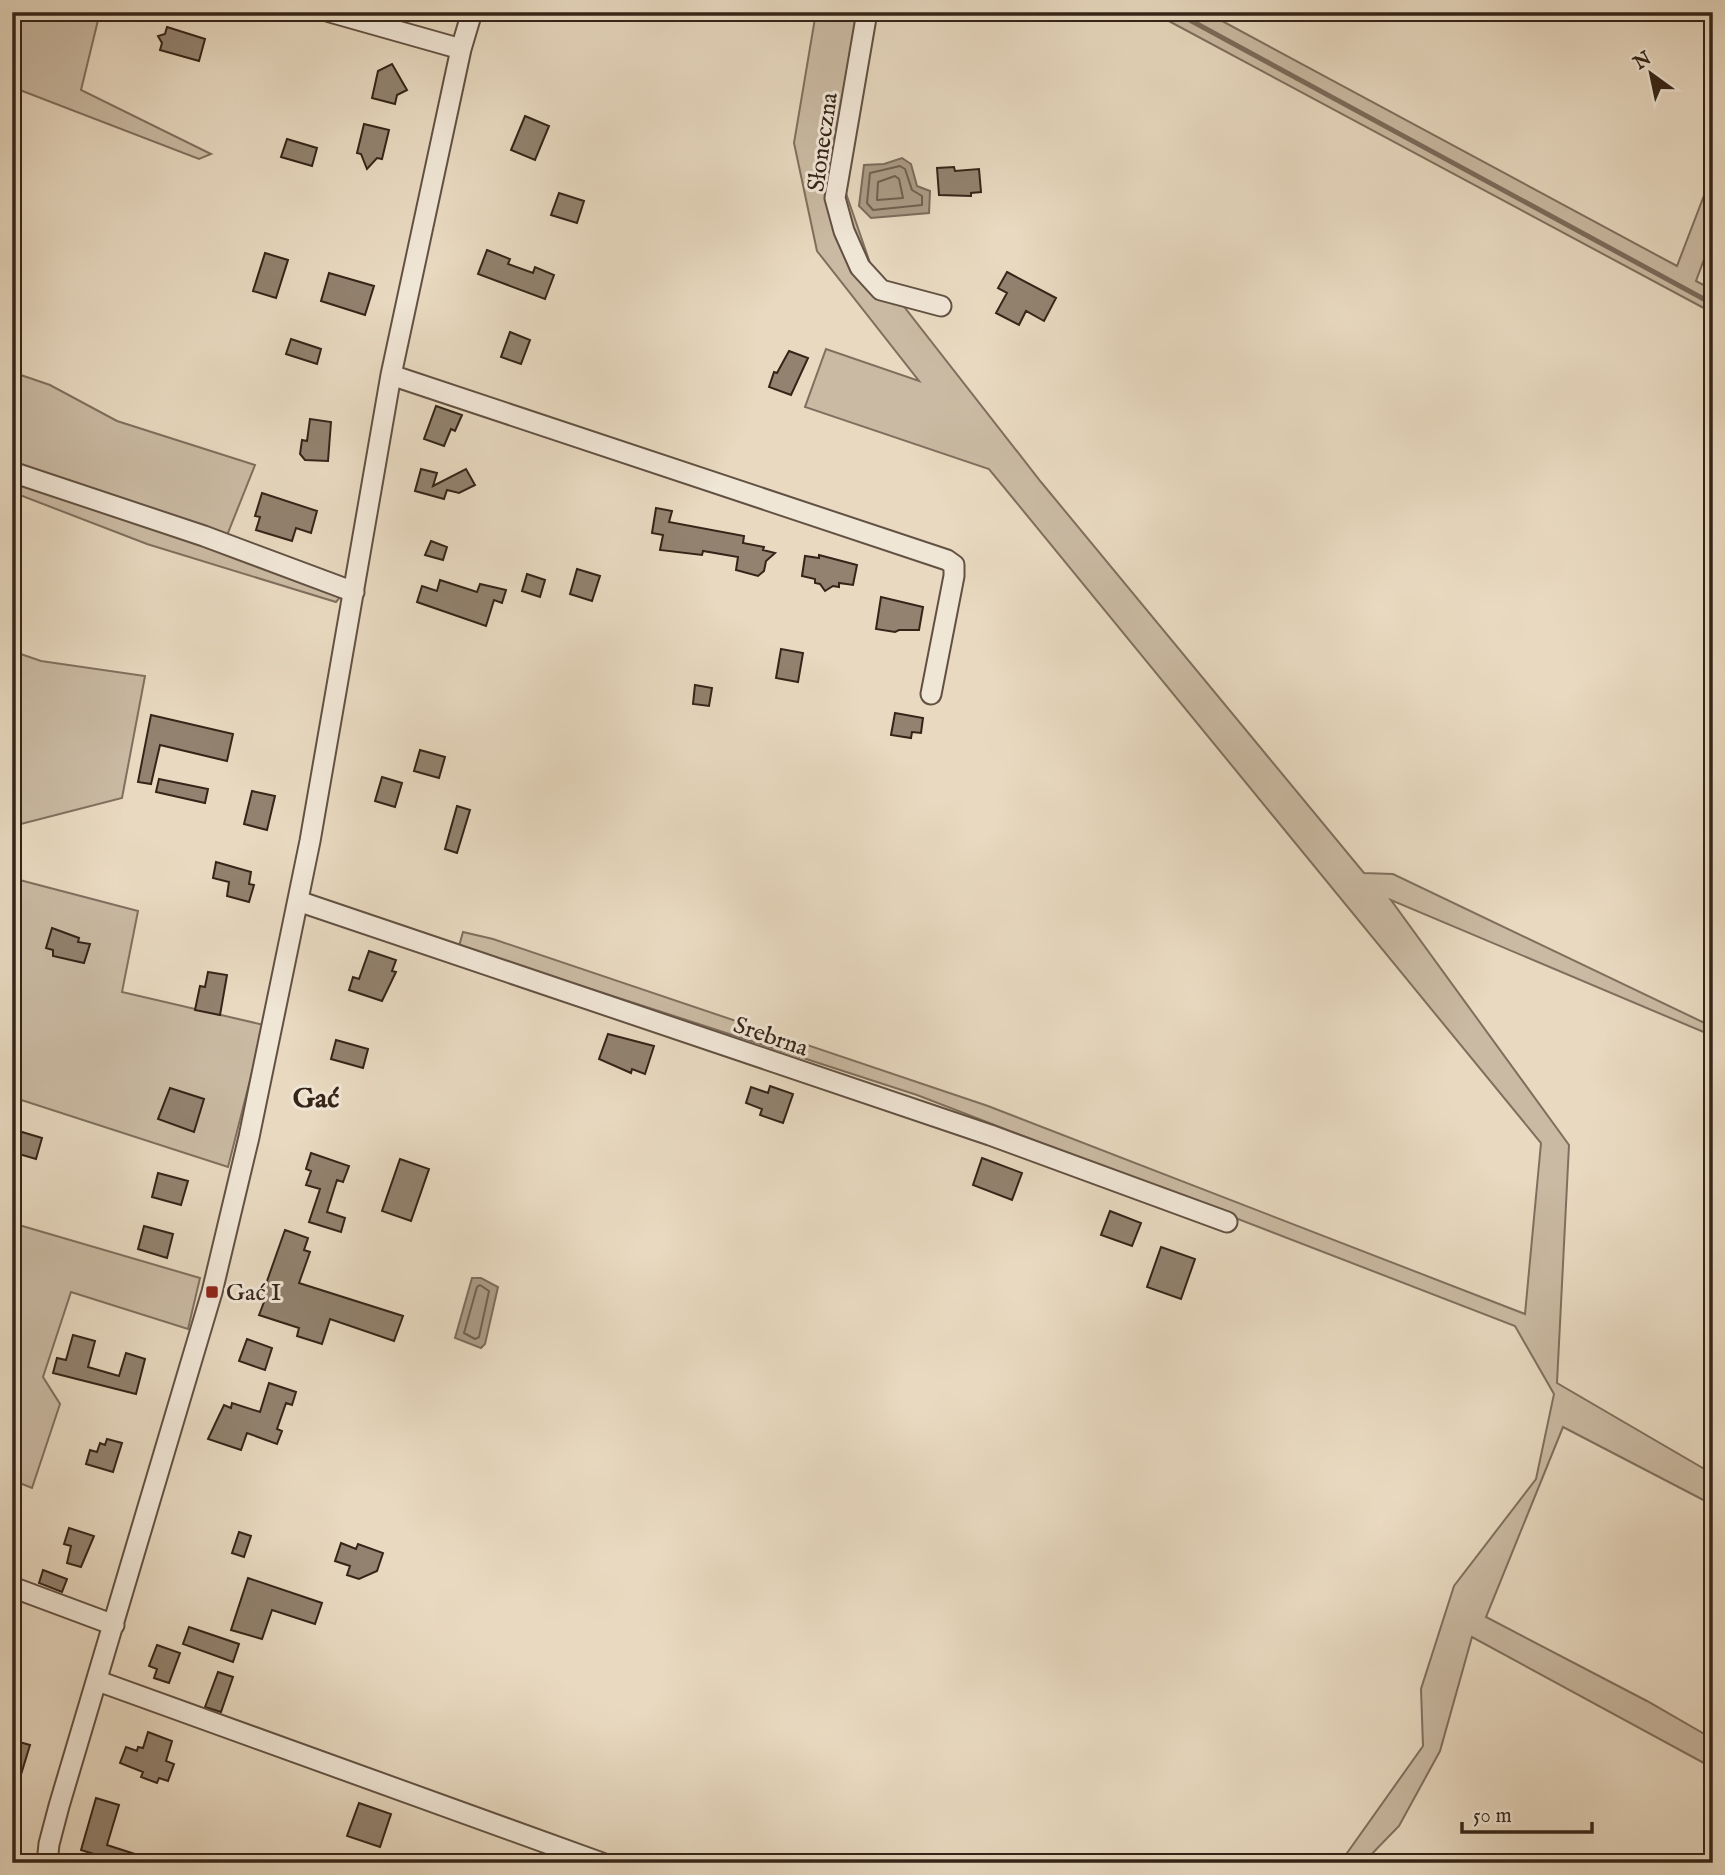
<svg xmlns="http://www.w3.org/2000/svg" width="1725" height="1875" font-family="'IM FELL English',serif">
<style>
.green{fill:#cabaa3;stroke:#806f5e;stroke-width:2}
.water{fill:#ab9b87;stroke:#7c6b5b;stroke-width:2}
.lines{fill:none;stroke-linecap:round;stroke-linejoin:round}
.shore{stroke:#706050;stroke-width:2}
.stream{stroke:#7c6b5b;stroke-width:5}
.building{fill:#92826f;stroke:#352418;stroke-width:2}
.minor-casing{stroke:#625142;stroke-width:23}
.minor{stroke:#f0e6d6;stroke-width:19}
.poi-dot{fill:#8f2418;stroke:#f0e6d6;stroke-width:2.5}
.labels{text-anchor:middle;stroke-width:6;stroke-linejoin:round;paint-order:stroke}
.street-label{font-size:24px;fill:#352418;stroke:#f0e6d6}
.poi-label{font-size:24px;fill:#352418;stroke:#f0e6d6;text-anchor:start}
.quarter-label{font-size:28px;font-weight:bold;fill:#352418;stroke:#f0e6d6}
</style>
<rect width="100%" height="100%" fill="#e8d9c0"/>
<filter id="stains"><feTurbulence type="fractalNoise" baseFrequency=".00286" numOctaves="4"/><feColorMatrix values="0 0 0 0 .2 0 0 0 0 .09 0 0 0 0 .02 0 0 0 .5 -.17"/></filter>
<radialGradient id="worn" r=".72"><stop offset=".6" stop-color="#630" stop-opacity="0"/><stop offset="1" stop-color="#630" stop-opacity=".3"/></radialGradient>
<path class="green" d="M 12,12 L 100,12 L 81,90 L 211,154 L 199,159 L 12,87 Z
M 816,12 L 858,12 L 840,176 L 870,263 L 1041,482 L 1364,873 L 1393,874 L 1713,1027 L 1713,1036 L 1391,900 L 1569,1145 L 1557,1383 L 1713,1474 L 1713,1505 L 1563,1427 L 1486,1617 L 1647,1701 L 1713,1739 L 1713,1768 L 1472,1637 L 1440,1751 L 1399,1826 L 1363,1863 L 1340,1863 L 1423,1746 L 1421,1689 L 1454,1586 L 1536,1479 L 1554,1394 L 1515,1326 L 917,1095 L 459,946 L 463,932 L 493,939 L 988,1106 L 1525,1314 L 1541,1143 L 989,469 L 805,407 L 826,349 L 919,381 L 817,251 L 794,143 Z
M 1152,12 L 1204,12 L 1211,15 L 1677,266 L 1713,172 L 1713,235 L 1696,281 L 1713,290 L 1713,313 Z
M 12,372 L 50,385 L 117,421 L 255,465 L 220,553 L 342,595 L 336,602 L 147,544 L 12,492 Z
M 12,651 L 41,661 L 145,676 L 122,798 L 21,824 L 12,821 Z
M 12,878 L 138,911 L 122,992 L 264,1025 L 228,1167 L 12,1097 Z
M 12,1223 L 200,1278 L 188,1329 L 71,1292 L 43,1377 L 60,1404 L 32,1488 L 12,1480 Z"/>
<path class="water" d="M 902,158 L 911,164 L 917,186 L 930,191 L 929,213 L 871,218 L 859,206 L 864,165 L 884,164 Z
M 472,1278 L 481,1278 L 498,1287 L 485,1344 L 481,1348 L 455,1338 Z"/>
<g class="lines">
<path class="shore" d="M 900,166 L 905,169 L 912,190 L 922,196 L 922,205 L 873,210 L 867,203 L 870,173 Z
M 895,176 L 899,179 L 903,198 L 877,200 L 878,182 Z
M 480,1285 L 489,1291 L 479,1337 L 475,1339 L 464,1333 L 477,1287 Z"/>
<path class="stream" d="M 1175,12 L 1713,304"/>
</g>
<path class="building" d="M 167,27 L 205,39 L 199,61 L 160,50 L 162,43 L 158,36 L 165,34 Z
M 392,64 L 407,90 L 397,95 L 395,104 L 372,98 L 378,71 Z
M 525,116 L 549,126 L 535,160 L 511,150 Z
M 364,124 L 389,130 L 382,159 L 377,158 L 367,169 L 361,154 L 357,153 Z
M 287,139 L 317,148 L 312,166 L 281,157 Z
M 954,167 L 955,171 L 979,169 L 981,192 L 971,193 L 971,196 L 939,195 L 937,168 Z
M 559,193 L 584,201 L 577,223 L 551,215 Z
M 487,250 L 510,259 L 508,264 L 533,273 L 535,267 L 554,275 L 545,299 L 478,274 Z
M 265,253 L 288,260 L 276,298 L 253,291 Z
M 1007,272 L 1056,298 L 1044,321 L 1026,311 L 1019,325 L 996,313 L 1007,293 L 998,288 Z
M 329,273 L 374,286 L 365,315 L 321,301 Z
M 510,332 L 530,340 L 521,364 L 501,357 Z
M 291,339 L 321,349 L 317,364 L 286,354 Z
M 789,351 L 808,358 L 791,395 L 769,387 L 774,372 L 777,373 Z
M 436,406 L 462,415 L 455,431 L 451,429 L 444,446 L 424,439 Z
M 310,419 L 331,422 L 328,461 L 305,460 L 300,454 L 302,440 L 307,441 Z
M 421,469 L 437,473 L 433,486 L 466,469 L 475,485 L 459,493 L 447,490 L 444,499 L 415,491 Z
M 262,493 L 317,511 L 311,533 L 296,528 L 292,541 L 256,530 L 260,517 L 255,516 Z
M 656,508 L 672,511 L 669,522 L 744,536 L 743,543 L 764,547 L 763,550 L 775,553 L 766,561 L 764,571 L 758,576 L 736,570 L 738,557 L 703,551 L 702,555 L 660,550 L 663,535 L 652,533 Z
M 431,541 L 447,547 L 443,560 L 425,555 Z
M 819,555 L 857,565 L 853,585 L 839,583 L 839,587 L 833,586 L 825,591 L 820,584 L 815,583 L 815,579 L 802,576 L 805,556 L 819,558 Z
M 577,569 L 600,576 L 592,601 L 570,594 Z
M 527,574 L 545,580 L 540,597 L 522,591 Z
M 440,580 L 477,592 L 480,584 L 506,590 L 502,603 L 494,600 L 486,626 L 417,602 L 422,586 L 437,591 Z
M 881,597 L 923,607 L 919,630 L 899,630 L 895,632 L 876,629 Z
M 781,649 L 803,653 L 798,682 L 776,678 Z
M 695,685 L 712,688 L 709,706 L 693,704 Z
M 895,713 L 923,718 L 921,733 L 912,732 L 911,738 L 891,735 Z
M 151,715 L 233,734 L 227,761 L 160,745 L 151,784 L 138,782 Z
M 420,750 L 445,757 L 439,778 L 414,771 Z
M 382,777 L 402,783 L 395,807 L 375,801 Z
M 159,779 L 208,789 L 205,803 L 156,792 Z
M 252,791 L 275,796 L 267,830 L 244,824 Z
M 457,806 L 470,810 L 457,853 L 445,849 Z
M 216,862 L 251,872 L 249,884 L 254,885 L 249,902 L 227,896 L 229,882 L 213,878 Z
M 52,928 L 79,938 L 78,942 L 90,944 L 84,963 L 53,956 L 53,950 L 46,948 Z
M 369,951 L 396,960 L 392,971 L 396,972 L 382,1001 L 349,990 L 353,977 L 359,979 Z
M 208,972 L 227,975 L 220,1015 L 195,1010 L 200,986 L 205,987 Z
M 608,1034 L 654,1046 L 645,1074 L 632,1069 L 631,1073 L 599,1059 Z
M 336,1040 L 368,1049 L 363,1068 L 331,1059 Z
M 770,1086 L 793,1094 L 783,1123 L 760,1115 L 762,1109 L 746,1103 L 751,1087 L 768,1093 Z
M 170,1088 L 204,1099 L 194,1132 L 158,1119 Z
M 12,1129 L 42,1138 L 36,1159 L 12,1152 Z
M 311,1153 L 349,1166 L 343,1182 L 337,1180 L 327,1212 L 345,1218 L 341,1232 L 309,1222 L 320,1189 L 306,1185 L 311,1171 L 306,1169 Z
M 982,1158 L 1022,1173 L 1012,1200 L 973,1185 Z
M 400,1159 L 429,1169 L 411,1221 L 382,1211 Z
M 158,1173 L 188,1181 L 181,1205 L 152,1197 Z
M 1110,1211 L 1141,1223 L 1132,1246 L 1101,1235 Z
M 144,1226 L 173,1234 L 167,1258 L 138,1249 Z
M 285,1230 L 308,1238 L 304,1250 L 310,1252 L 299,1283 L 403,1316 L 394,1341 L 330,1319 L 322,1344 L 297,1336 L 299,1328 L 259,1315 L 264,1302 L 260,1301 Z
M 1161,1247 L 1195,1259 L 1181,1299 L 1147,1287 Z
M 73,1335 L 95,1341 L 88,1367 L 119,1376 L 126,1353 L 145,1359 L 136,1394 L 53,1373 L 57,1358 L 66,1360 Z
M 247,1339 L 272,1348 L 265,1370 L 239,1361 Z
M 269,1383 L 296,1392 L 292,1405 L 286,1403 L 277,1429 L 282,1431 L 277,1444 L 247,1433 L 241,1450 L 208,1439 L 224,1405 L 231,1408 L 232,1403 L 260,1412 Z
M 107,1439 L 122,1443 L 113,1472 L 86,1464 L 90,1450 L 97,1452 L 100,1443 L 105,1445 Z
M 69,1528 L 94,1536 L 81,1567 L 67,1563 L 71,1546 L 64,1544 Z
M 239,1532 L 251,1536 L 244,1557 L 232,1553 Z
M 341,1543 L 356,1549 L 358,1544 L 383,1553 L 377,1571 L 359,1579 L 347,1575 L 350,1566 L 335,1561 Z
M 43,1570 L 67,1579 L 62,1592 L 39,1583 Z
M 248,1578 L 322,1603 L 315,1624 L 272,1610 L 262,1639 L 231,1630 Z
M 189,1627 L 239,1644 L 233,1662 L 183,1644 Z
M 157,1645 L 180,1653 L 169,1683 L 154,1678 L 157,1669 L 149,1666 Z
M 218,1672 L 233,1677 L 221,1712 L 205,1707 Z
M 148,1732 L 172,1741 L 166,1761 L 174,1764 L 168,1781 L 159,1778 L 157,1783 L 141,1777 L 143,1772 L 120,1763 L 126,1747 L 137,1751 L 138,1747 L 143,1748 Z
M 12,1740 L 30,1745 L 16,1791 L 12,1791 Z
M 96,1798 L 119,1805 L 107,1845 L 138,1855 L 136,1863 L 123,1863 L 81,1850 Z
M 359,1803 L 391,1814 L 380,1847 L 347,1836 Z"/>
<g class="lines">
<defs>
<path id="minor" d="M 330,12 L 461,49
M 867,12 L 835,198 L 844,231 L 860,267 L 881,290 L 941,306
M 391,375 L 947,560 L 954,565 L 954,576 L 931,694
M 12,472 L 204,536 L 354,592
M 298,901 L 990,1135 L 1227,1222
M 12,1587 L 114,1625
M 98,1681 L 602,1863
M 47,1863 L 49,1844 L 59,1806 L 212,1292 L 249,1137 L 310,841 L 391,375 L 461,49 L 472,12"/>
</defs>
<use href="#minor" class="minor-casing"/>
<use href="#minor" class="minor"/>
</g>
<rect class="poi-dot" x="205" y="1285" width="14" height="14" rx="3.5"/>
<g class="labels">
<g class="street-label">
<text transform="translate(822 142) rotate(-82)" y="8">Słoneczna</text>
<text transform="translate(771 1036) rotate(19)" y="8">Srebrna</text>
</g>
<g class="poi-label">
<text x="226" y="1300">Gać I</text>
</g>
<g class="quarter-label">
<text x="316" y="1107">Gać</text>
</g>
</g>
<rect width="1725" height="1875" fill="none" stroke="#e8d9c0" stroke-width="42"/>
<rect x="14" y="14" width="1697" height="1847" fill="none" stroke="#352418" stroke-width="3.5"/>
<rect x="21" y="21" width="1683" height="1833" fill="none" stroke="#352418" stroke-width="2"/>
<g transform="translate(1651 74) rotate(327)" stroke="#f0e6d6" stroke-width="5" paint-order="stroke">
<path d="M0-5L12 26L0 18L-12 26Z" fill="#352418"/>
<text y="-10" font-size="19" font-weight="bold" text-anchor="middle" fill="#352418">N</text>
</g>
<path d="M1462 1822v10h130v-10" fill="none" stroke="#352418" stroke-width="3.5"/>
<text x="1473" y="1822" font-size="21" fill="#352418" stroke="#f0e6d6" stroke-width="5" paint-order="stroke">50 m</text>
<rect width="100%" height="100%" filter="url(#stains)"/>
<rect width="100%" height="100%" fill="url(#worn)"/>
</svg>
